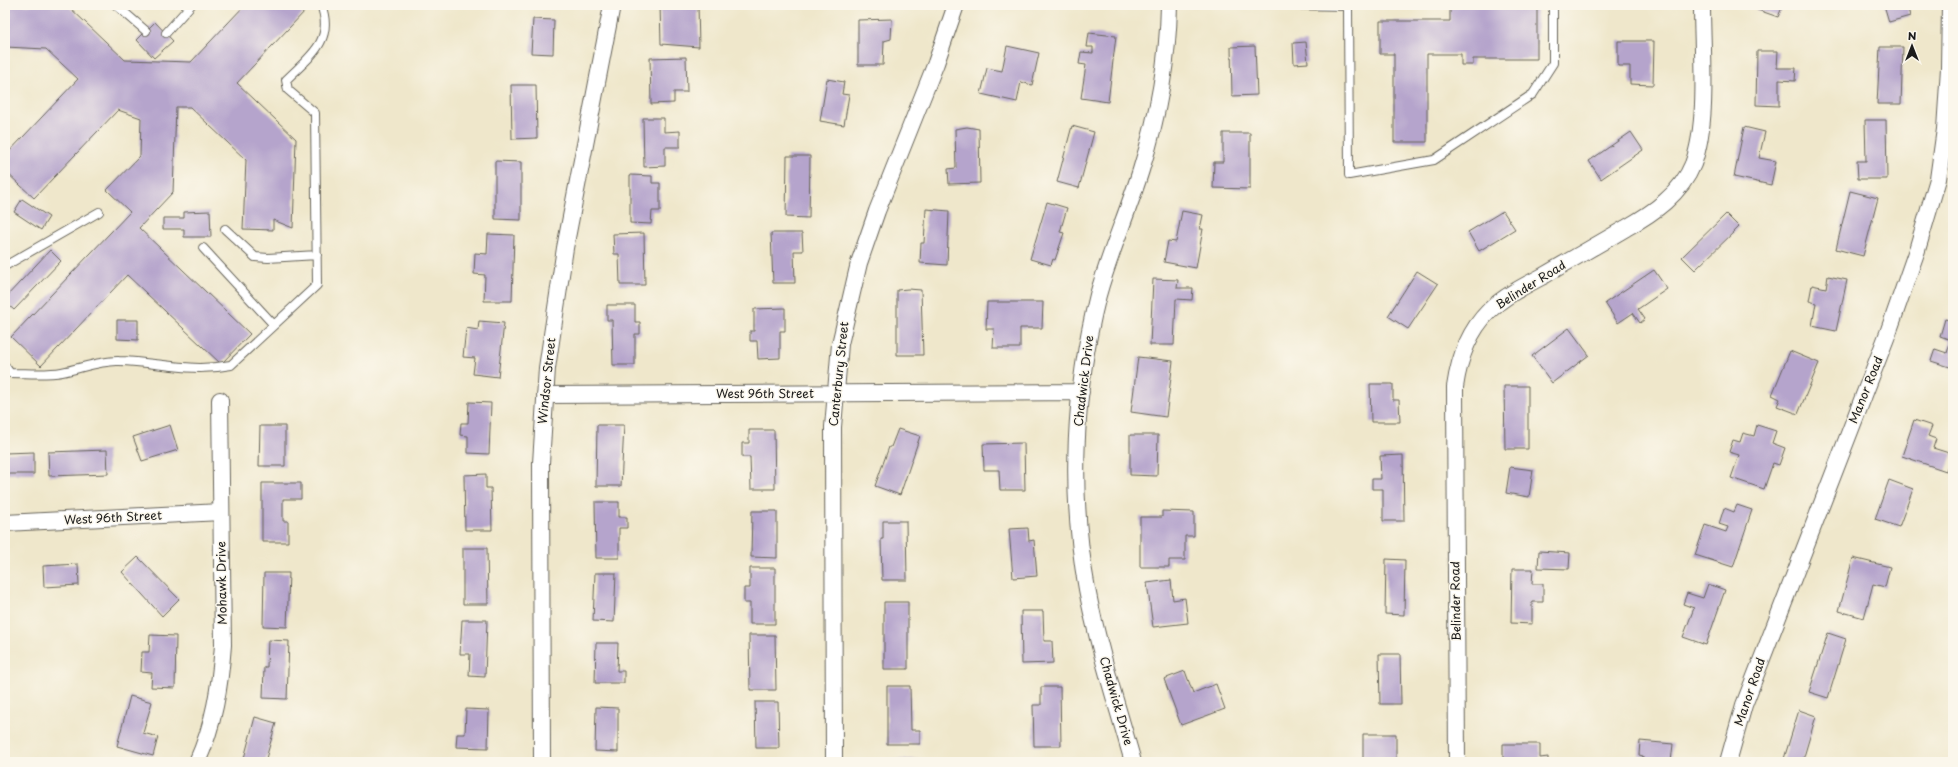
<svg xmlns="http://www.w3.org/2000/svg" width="1958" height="767" font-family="'Playpen Sans',sans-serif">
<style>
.building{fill:#b5a4cc}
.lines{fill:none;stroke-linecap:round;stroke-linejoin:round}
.lane-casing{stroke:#666359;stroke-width:10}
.street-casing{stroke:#666359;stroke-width:18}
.lane{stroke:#fff;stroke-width:8}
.street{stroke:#fff;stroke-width:16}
.labels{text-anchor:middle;stroke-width:3;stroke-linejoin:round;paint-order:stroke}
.street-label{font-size:12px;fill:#1c1c1c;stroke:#fbf7ec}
</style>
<rect width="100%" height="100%" fill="#fbf7ec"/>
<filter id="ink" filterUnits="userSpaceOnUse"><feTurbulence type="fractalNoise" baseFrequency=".025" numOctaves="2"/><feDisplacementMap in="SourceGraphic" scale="8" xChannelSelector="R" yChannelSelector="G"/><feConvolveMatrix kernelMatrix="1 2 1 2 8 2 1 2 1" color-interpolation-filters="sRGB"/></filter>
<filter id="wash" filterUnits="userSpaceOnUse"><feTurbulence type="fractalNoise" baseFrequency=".012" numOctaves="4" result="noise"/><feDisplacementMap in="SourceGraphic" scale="16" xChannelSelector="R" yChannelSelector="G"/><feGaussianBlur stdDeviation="0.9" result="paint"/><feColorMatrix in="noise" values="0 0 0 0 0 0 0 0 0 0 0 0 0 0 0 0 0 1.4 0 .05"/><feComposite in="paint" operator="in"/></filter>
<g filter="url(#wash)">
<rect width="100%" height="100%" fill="#efe7cb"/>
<g id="blocks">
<path class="building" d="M 5,5 L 67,5 L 125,60 L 191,62 L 245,5 L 300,5 L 306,10 L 237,83 L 296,139 L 293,228 L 273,220 L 273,230 L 243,229 L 246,160 L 190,107 L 176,107 L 173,192 L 139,228 L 250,334 L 221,364 L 127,275 L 41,366 L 11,337 L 130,212 L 107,190 L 140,156 L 141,118 L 118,110 L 34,198 L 5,171 L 5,156 L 78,79 L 46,49 L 5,47 Z
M 660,5 L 698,5 L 699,47 L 661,44 Z
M 1450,5 L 1537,5 L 1537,59 L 1473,59 L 1473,65 L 1461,65 L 1461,54 L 1427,54 L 1427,142 L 1394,142 L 1394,54 L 1380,54 L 1380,21 L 1450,21 Z
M 1757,5 L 1783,5 L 1778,17 L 1755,9 Z
M 1884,5 L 1907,5 L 1910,16 L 1889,22 Z
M 533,19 L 554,20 L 553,54 L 531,53 Z
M 892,19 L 891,39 L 884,41 L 883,65 L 858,65 L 858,20 Z
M 155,22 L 173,41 L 154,58 L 137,40 Z
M 1089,33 L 1116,36 L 1108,102 L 1081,98 L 1086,65 L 1079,64 L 1081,52 L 1093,53 L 1093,47 L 1087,47 Z
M 1618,41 L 1654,41 L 1653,85 L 1630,84 L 1630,66 L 1618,66 Z
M 1306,42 L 1308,63 L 1294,64 L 1293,43 Z
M 1007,46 L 1039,53 L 1032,85 L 1021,82 L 1017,102 L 981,94 L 987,68 L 1002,71 Z
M 1255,46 L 1257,95 L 1232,96 L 1231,47 Z
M 1880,47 L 1903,47 L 1901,104 L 1877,104 Z
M 1757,51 L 1778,51 L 1777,68 L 1796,68 L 1795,81 L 1779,80 L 1779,106 L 1756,105 Z
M 686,57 L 687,92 L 674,92 L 674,103 L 651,104 L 650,58 Z
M 827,79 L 844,82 L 842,94 L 849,95 L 844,125 L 820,121 Z
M 511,85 L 536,85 L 537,138 L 512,139 Z
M 643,118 L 664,118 L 664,132 L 680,131 L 680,147 L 665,147 L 665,166 L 644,167 Z
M 1865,120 L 1886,120 L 1887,179 L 1858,179 L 1857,161 L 1866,161 Z
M 1072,126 L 1094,132 L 1079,188 L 1057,182 Z
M 967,127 L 979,129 L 980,183 L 949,184 L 948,169 L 956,168 L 955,129 Z
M 1744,127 L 1765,132 L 1759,158 L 1776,161 L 1771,185 L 1734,177 Z
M 1631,132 L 1643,150 L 1601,179 L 1589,161 Z
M 1223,133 L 1250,133 L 1250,189 L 1213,188 L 1214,162 L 1223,162 Z
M 787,156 L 810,156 L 809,218 L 786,217 Z
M 495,161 L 521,162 L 521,220 L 495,219 Z
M 630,175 L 652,176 L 652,183 L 660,183 L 660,211 L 652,211 L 651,224 L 630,223 Z
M 1850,191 L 1878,198 L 1863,256 L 1836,249 Z
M 22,199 L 49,217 L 41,230 L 14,212 Z
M 1047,202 L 1067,208 L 1060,232 L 1064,233 L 1055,260 L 1053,259 L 1051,265 L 1030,259 Z
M 926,209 L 949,211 L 947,265 L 920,263 L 921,243 L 924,243 Z
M 210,211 L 211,237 L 184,237 L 184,229 L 163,229 L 163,218 L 184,218 L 184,212 Z
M 1182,211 L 1203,215 L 1200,229 L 1203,229 L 1196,268 L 1164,262 L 1168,241 L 1176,242 Z
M 1503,211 L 1515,229 L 1479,251 L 1468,232 Z
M 1726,214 L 1739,227 L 1695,270 L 1682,257 Z
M 644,233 L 645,285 L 620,285 L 619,254 L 614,254 L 613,234 Z
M 771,233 L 802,233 L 803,251 L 794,251 L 795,283 L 773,283 Z
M 488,234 L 514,235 L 512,301 L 484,301 L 485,275 L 474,274 L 475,253 L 487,254 Z
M 50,250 L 61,261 L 14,310 L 5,302 L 5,298 Z
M 1654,270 L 1667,289 L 1638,309 L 1645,319 L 1640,323 L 1633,313 L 1618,323 L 1605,303 Z
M 1417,271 L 1438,284 L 1408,329 L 1388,316 Z
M 1828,276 L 1847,280 L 1836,331 L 1812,326 L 1816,303 L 1809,301 L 1812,285 L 1826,288 Z
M 1153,279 L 1178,280 L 1177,288 L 1193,288 L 1192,300 L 1176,299 L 1174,345 L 1150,345 Z
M 908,289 L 921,290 L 923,355 L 897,355 L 897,290 Z
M 987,302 L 1043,302 L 1042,328 L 1020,328 L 1020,348 L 993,348 L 994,329 L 986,329 Z
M 607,305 L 635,305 L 635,322 L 640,322 L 640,334 L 635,334 L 635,365 L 613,365 L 612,320 L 607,320 Z
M 785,308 L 785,331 L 780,331 L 780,358 L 758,359 L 757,341 L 750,341 L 750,331 L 754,331 L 754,309 Z
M 1945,319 L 1953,321 L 1953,368 L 1931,361 L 1935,349 L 1947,353 L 1951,340 L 1940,336 Z
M 117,320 L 138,320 L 138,340 L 117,339 Z
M 479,321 L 504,323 L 498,377 L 473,374 L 475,358 L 463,357 L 466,328 L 478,330 Z
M 1569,328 L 1589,355 L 1552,383 L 1532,356 Z
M 1790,351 L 1819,363 L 1798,414 L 1777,406 L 1780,399 L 1772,395 Z
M 1138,357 L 1173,361 L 1166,417 L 1131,412 Z
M 1370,384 L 1393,384 L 1393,400 L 1399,400 L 1400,422 L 1371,422 Z
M 1504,386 L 1528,386 L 1528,449 L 1505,449 Z
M 469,402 L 491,403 L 489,454 L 468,453 L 468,436 L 460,435 L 461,423 L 468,423 Z
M 1914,420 L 1932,426 L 1928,436 L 1936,439 L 1933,448 L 1952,454 L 1946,471 L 1902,456 Z
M 170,425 L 178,450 L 142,461 L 133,437 Z
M 597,425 L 624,425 L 621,486 L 596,486 Z
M 1757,425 L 1776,431 L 1772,443 L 1785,448 L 1779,465 L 1773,463 L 1764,489 L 1731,478 L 1739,455 L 1729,452 L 1733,440 L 1740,442 L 1743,433 L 1754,436 Z
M 260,426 L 285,426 L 285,466 L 259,466 Z
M 898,429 L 920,436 L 900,495 L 875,486 L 889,447 L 891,447 Z
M 749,430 L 774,430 L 775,489 L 751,489 L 750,457 L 742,457 L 742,443 L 749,443 Z
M 1130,435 L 1158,435 L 1157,476 L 1130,475 Z
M 1024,443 L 1025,490 L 1000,490 L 999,470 L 984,470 L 983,444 Z
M 107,450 L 108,474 L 49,476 L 48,452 Z
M 34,452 L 34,474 L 5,474 L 5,453 Z
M 1403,455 L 1404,521 L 1383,521 L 1383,489 L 1372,489 L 1372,479 L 1381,479 L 1380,456 Z
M 1510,467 L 1533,470 L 1529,497 L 1506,493 Z
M 486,474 L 486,488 L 491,488 L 492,530 L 465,530 L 464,475 Z
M 1889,480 L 1913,489 L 1899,527 L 1875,519 Z
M 262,483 L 301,483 L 301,499 L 283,499 L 283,521 L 288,521 L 288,542 L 262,542 Z
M 595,502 L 619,502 L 619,517 L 627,517 L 627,528 L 619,528 L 619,558 L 596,558 Z
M 1737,505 L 1752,510 L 1733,567 L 1695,555 L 1705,525 L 1726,532 L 1728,527 L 1719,524 L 1724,508 L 1734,512 Z
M 752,511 L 777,511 L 777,558 L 751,557 Z
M 1162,511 L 1194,512 L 1194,536 L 1185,536 L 1185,560 L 1169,560 L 1169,567 L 1140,567 L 1140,517 L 1162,517 Z
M 883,521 L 906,521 L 907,580 L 882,580 L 881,539 L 883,539 Z
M 1028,528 L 1029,541 L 1034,540 L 1037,576 L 1013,578 L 1009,529 Z
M 463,548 L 487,548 L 488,604 L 463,604 Z
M 1539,551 L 1570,553 L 1569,569 L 1538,568 Z
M 138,557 L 179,599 L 162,616 L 122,572 Z
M 1853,558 L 1890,567 L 1885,587 L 1873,584 L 1864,618 L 1839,611 Z
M 1386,559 L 1405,560 L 1404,615 L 1385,614 Z
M 78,564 L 79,585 L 44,587 L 43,566 Z
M 750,568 L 775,568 L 775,624 L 750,624 L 750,603 L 744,603 L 744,588 L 750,588 Z
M 1512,569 L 1533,569 L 1532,584 L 1543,584 L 1543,602 L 1532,602 L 1532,624 L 1511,623 Z
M 264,573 L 289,573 L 287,627 L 263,626 Z
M 595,573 L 616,573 L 614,622 L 593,621 Z
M 1171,580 L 1173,600 L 1185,598 L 1188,623 L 1153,627 L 1147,583 Z
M 1708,584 L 1725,590 L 1706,645 L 1683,637 L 1694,608 L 1683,604 L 1687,593 L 1703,598 Z
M 884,602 L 908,602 L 908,669 L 884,669 Z
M 1021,611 L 1043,611 L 1044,641 L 1052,641 L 1053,663 L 1022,664 Z
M 462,620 L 487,620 L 485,677 L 469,676 L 470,654 L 460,654 Z
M 1828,633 L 1846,639 L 1828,698 L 1809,692 Z
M 150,635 L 176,636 L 175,688 L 151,687 L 152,673 L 141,672 L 142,652 L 149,652 Z
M 749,635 L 775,635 L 776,690 L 750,690 Z
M 268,640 L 289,641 L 287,699 L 263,698 L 264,667 L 267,667 Z
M 596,643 L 618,643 L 617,671 L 624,671 L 624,683 L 595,683 Z
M 1379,654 L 1400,654 L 1401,704 L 1380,704 Z
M 1185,671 L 1193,693 L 1216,684 L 1225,709 L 1181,725 L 1164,679 Z
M 887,686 L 910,686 L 911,730 L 920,730 L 920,744 L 887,744 Z
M 1041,687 L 1060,687 L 1061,746 L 1034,746 L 1033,705 L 1041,705 Z
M 130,696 L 152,702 L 143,733 L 158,737 L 153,756 L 117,746 Z
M 755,702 L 778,702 L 779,748 L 756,748 Z
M 596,707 L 618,708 L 618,752 L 595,751 Z
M 466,709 L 489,710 L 488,748 L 456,747 L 457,734 L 465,734 Z
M 1799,710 L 1816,716 L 1803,760 L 1808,762 L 1783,762 Z
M 255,717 L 276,723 L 265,762 L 243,762 Z
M 1363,734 L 1396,734 L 1396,762 L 1363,762 Z
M 1640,741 L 1673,744 L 1671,762 L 1642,762 L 1643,756 L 1639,755 Z
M 1503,744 L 1540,744 L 1540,758 L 1548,757 L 1548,762 L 1503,762 Z
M 1057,758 L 1083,759 L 1083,762 L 1057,762 Z
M 919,759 L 919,762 L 886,762 L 886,760 Z"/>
</g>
</g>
<g filter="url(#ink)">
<use href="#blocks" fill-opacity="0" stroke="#666359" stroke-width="1"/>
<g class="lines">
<defs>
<path id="lane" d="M 116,5 L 146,31
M 1292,5 L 1348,6
M 1348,5 L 1349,175 L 1434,160 L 1533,94 L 1553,63 L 1553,5
M 166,33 L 191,5
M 225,229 L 255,257 L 268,258 L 317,255
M 203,248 L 274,325
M 5,266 L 99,212
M 5,366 L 10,373 C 27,373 46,375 62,372 C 79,369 102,360 119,361 C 159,362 190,373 231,365 L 317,285 L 315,113 L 288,90 L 286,80 C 309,57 335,41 321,5"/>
<path id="street" d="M 545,395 L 1081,392
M 5,523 L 221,512
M 197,762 C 214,725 220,686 223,645 L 220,400
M 542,762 L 541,463 L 547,368 L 565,248 L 612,5
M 834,762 L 833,427 L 840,344 L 859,263 L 877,211 L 936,63 L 956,5
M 1133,762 C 1117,705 1098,647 1087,589 C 1069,493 1074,390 1098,295 C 1110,252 1128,212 1141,170 C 1158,116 1168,61 1169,5
M 1457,762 L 1455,387 C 1459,359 1468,332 1489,311 C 1504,296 1526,285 1545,275 C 1572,259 1599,244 1626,228 C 1653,213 1681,194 1693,164 C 1709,121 1702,52 1702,5
M 1728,762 L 1744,705 L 1888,333 L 1917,250 L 1938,179 L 1945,129 L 1949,68 L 1950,5"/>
</defs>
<use href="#lane" class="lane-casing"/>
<use href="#street" class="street-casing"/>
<use href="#lane" class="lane"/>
<use href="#street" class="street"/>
</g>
</g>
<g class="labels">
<g class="street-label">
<text transform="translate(1531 285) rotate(-32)" y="4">Belinder Road</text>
<text transform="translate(839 374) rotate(-84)" y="4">Canterbury Street</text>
<text transform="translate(547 381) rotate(-84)" y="4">Windsor Street</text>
<text transform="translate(1084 381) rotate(-83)" y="4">Chadwick Drive</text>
<text transform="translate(1866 390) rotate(-68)" y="4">Manor Road</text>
<text x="765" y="398">West 96th Street</text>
<text transform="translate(113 518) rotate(-3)" y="4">West 96th Street</text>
<text transform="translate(222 583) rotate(-91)" y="4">Mohawk Drive</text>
<text transform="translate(1456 601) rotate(-91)" y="4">Belinder Road</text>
<text transform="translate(1750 692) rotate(-71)" y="4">Manor Road</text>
<text transform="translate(1116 701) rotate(74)" y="4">Chadwick Drive</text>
</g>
</g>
<rect width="1958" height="767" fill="none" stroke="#fbf7ec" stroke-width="20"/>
<g transform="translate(1912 46)" stroke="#fbf7ec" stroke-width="3" paint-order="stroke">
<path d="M0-3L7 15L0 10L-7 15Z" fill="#1c1c1c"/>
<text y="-6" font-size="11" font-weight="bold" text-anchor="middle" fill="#1c1c1c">N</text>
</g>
</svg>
